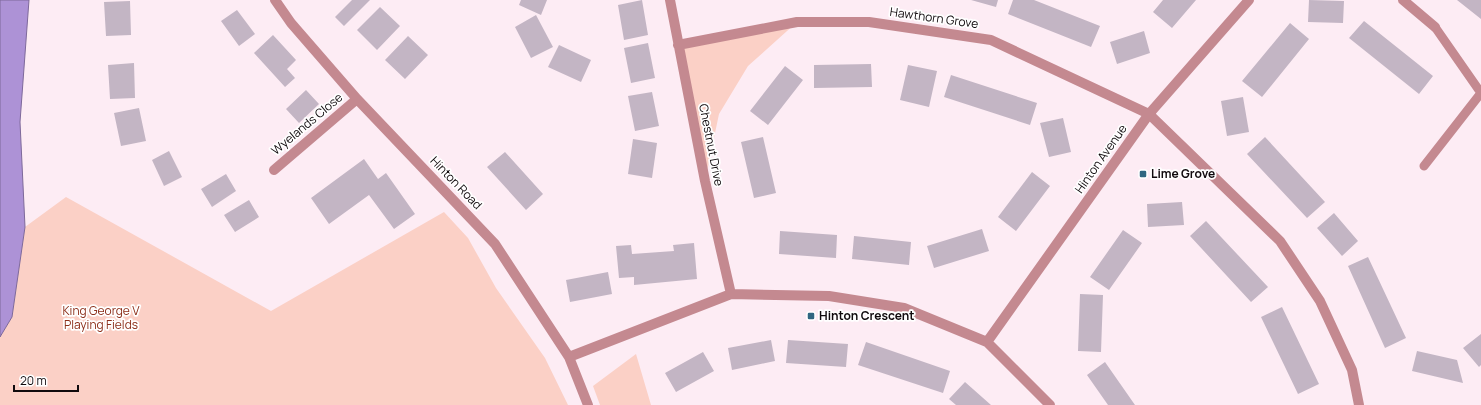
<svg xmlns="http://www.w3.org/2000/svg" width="1481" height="405" font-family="Manrope,sans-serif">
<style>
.green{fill:#fbd0c6}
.water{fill:#ad92d6;stroke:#7e699a}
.building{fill:#c3b5c4}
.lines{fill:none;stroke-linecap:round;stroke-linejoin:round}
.lane{stroke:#c48990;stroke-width:9}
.street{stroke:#c48990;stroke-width:10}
.poi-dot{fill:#306681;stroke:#fff;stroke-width:1.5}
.labels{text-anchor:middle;stroke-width:3.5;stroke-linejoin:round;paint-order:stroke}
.street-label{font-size:12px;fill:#100a0d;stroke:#fff}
.poi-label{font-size:12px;font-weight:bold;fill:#100a0d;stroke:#fff;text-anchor:start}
.park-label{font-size:12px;fill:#8c2e19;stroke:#fff}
</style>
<rect width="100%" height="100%" fill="#fdecf4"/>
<path class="green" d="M 797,22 L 748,66 L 719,114 L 705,181 L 678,45 Z
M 66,197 L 271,311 L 444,212 L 468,238 L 496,288 L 545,358 L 568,405 L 0,405 L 0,337 L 12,317 L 25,227 Z
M 636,354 L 651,405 L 600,405 L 593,386 Z"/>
<path class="water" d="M 0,0 L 29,0 L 20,122 L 25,227 L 12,317 L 0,337 Z"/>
<path class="building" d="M 352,0 L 370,0 L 344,26 L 335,17 Z
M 521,0 L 547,0 L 541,15 L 519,5 Z
M 642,0 L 648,35 L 624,40 L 618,5 Z
M 971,0 L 998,0 L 996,7 Z
M 1013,0 L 1034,0 L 1100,26 L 1091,47 L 1008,14 Z
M 1163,0 L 1196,0 L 1172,28 L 1153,12 Z
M 1309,0 L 1344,1 L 1343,23 L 1308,22 Z
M 1457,0 L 1481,0 L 1481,19 Z
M 130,1 L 131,35 L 106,36 L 104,2 Z
M 380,7 L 400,26 L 377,50 L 357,30 Z
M 237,10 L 255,34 L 239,46 L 221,21 Z
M 536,15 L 553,47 L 531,58 L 515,27 Z
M 1364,21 L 1433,76 L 1419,94 L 1349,38 Z
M 1290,23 L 1309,39 L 1262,97 L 1242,81 Z
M 1144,31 L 1150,53 L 1117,64 L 1110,42 Z
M 273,35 L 296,60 L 287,69 L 295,78 L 285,87 L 254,53 Z
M 408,36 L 428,55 L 405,79 L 385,60 Z
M 648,43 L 655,78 L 631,83 L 624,48 Z
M 559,45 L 591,60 L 581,82 L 548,67 Z
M 134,63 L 135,98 L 110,99 L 108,65 Z
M 871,64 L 872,87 L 814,88 L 814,65 Z
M 908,65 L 937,71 L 929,107 L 900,100 Z
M 785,66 L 803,80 L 768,125 L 750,111 Z
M 951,75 L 1037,103 L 1030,125 L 944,97 Z
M 306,90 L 319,104 L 299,123 L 286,109 Z
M 652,92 L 659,126 L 635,131 L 628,96 Z
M 1243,97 L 1249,132 L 1227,136 L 1221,101 Z
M 139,108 L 146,141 L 121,146 L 114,113 Z
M 1063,118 L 1071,152 L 1049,157 L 1040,123 Z
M 763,137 L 776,193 L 754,198 L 741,142 Z
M 1265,137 L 1325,202 L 1307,218 L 1247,154 Z
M 633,139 L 657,143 L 652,178 L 628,174 Z
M 169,151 L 182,177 L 164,186 L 152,160 Z
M 505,152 L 543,194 L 526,210 L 487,167 Z
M 364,159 L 378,179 L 386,173 L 415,214 L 394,229 L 369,195 L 329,224 L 311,198 Z
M 1032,172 L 1050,186 L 1016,231 L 998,217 Z
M 226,174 L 236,191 L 212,207 L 201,189 Z
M 249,200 L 259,217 L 235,232 L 224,215 Z
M 1182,202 L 1184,225 L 1148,227 L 1147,204 Z
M 1334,213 L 1358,241 L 1342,256 L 1317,228 Z
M 1206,221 L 1268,287 L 1251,302 L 1190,236 Z
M 982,229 L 989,251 L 934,268 L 927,246 Z
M 1123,230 L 1142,243 L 1109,290 L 1090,277 Z
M 780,231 L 837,235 L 836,258 L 779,254 Z
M 854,236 L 911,242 L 909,265 L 852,259 Z
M 694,243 L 697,279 L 634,285 L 634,277 L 619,278 L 616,246 L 631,245 L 632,254 L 674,251 L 673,245 Z
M 1368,257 L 1406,338 L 1385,348 L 1348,266 Z
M 608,272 L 612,294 L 570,302 L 566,280 Z
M 1080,294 L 1103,295 L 1101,352 L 1078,351 Z
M 1282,307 L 1319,384 L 1298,394 L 1261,317 Z
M 1481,334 L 1481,365 L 1479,367 L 1463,348 Z
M 771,340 L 775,361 L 732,370 L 728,348 Z
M 788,340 L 848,344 L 846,367 L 786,363 Z
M 866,342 L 950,371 L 943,393 L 858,365 Z
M 1417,351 L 1457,360 L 1463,383 L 1412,371 Z
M 703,352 L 714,371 L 676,392 L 665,373 Z
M 1105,362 L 1135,405 L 1108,405 L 1087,375 Z
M 965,382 L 991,405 L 956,405 L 949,399 Z"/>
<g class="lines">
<path class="lane" d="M 1424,166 L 1481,93 L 1435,27"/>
<path class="street" d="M 275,0 L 291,23 L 357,99 L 495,244 L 569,357 L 588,405
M 670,0 L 705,181 L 731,294
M 1403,0 L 1435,27
M 678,45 L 797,22 L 869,22 L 991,40 L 1149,114 L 1280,241 L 1320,301 L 1352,370 L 1359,405
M 274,170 L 357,99
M 987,342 L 1149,114 L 1249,0
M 569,357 L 731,294 L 829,296 L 904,308 L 987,342 L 1050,405"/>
</g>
<g class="poi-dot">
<rect x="1139" y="170" width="8" height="8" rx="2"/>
<rect x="807" y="312" width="8" height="8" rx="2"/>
</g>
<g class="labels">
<g class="street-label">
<text transform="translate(934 18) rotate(8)" y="4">Hawthorn Grove</text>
<text transform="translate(307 124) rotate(-40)" y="4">Wyelands Close</text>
<text transform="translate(711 145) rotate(79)" y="4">Chestnut Drive</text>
<text transform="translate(1101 159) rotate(-55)" y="4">Hinton Avenue</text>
<text transform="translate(456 183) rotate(46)" y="4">Hinton Road</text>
</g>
<g class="poi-label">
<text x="1151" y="178">Lime Grove</text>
<text x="819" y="320">Hinton Crescent</text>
</g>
<g class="park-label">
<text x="101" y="315">King George V<tspan x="101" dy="14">Playing Fields</tspan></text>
</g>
</g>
<path d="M14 385v6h64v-6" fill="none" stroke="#100a0d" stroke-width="2"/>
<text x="20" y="385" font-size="12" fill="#100a0d" stroke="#ffffff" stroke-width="3" paint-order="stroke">20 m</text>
</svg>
